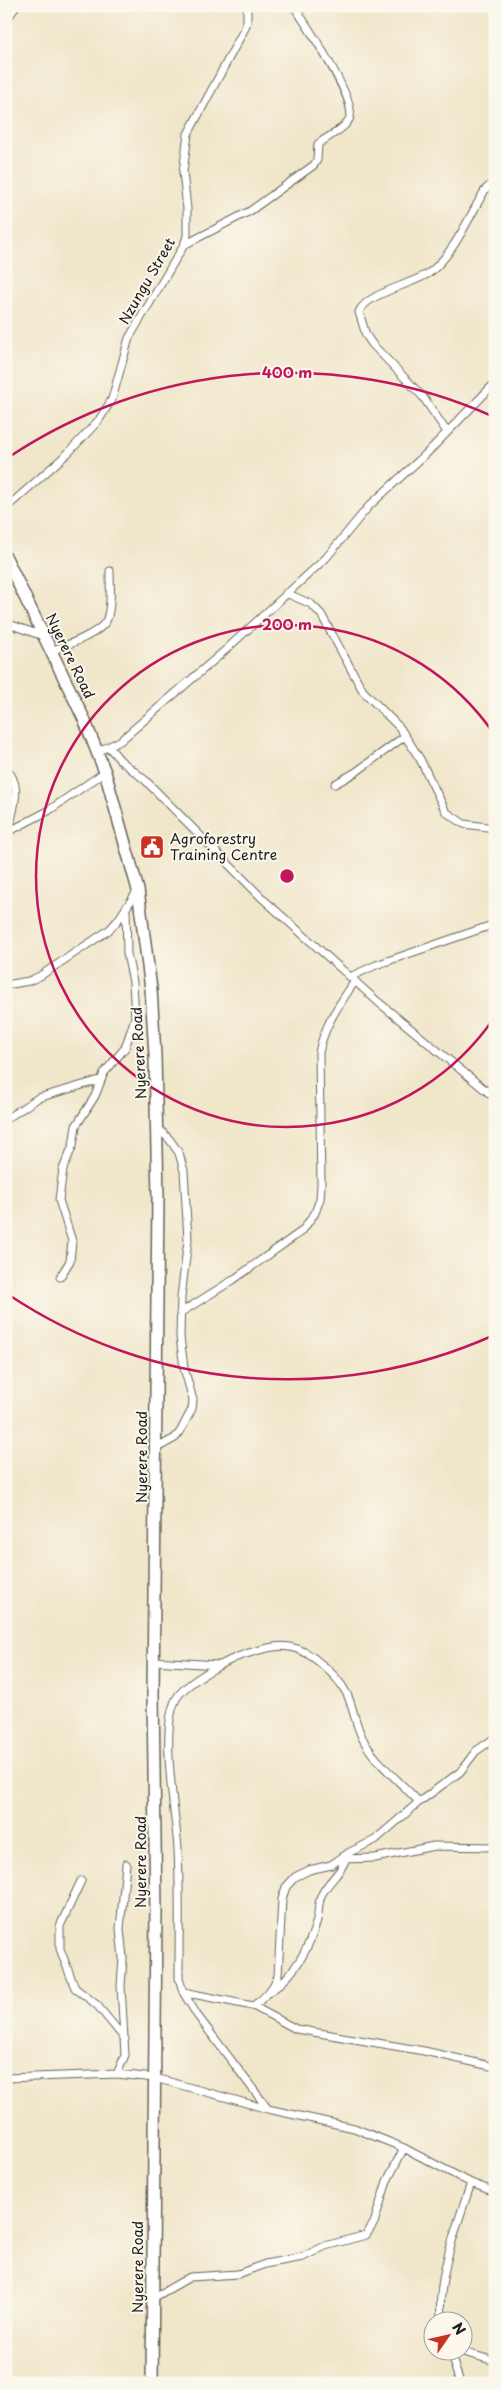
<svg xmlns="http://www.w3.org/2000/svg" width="501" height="2389" font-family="'Playpen Sans',sans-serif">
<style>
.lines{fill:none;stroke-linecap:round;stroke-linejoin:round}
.street-casing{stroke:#666359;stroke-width:9}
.primary-casing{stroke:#666359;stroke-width:14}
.street{stroke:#fff;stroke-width:7}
.primary{stroke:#fff;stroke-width:11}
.ring{fill:none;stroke:#c2185b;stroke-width:2.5}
.labels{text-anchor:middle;stroke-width:4;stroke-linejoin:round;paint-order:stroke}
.street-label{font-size:14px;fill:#1c1c1c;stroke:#fbf7ec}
.poi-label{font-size:14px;fill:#1c1c1c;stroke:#fbf7ec;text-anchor:start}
.centre{fill:#c2185b;stroke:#fbf7ec;stroke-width:2.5}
.ring-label{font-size:15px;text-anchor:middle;font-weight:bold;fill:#c2185b;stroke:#fbf7ec;stroke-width:4;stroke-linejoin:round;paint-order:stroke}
</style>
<rect width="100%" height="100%" fill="#fbf7ec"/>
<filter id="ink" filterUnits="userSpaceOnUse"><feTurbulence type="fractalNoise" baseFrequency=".02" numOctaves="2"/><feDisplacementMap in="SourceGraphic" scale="10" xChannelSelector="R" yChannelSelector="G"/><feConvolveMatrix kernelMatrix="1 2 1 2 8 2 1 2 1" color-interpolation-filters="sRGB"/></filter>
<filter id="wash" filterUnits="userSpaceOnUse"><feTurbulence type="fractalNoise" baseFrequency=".0096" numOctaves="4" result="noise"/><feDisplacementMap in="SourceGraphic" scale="20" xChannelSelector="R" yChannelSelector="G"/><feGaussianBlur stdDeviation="1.12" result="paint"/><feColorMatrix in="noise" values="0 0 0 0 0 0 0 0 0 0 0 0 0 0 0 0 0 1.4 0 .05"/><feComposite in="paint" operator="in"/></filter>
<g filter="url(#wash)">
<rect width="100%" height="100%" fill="#f0e6ca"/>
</g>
<g filter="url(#ink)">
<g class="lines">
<defs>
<path id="street" d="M 6,21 L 16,6
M 184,245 L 250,211 L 314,165 L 317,160 L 318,144 C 327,137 347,128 350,117 C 356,99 306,24 294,6
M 447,432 L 423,397 L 372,344 L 366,335 L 359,312 C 367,293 411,285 429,273 C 454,254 469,217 485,190 L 495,181
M 6,508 L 68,453 L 99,420 L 112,399 L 129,338 L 184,245 L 187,236 L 187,209 L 183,172 L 188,134 L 245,28 L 247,22 L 247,6
M 286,593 L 311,604 L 321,614 L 363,691 L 400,728 L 420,759 L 446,812 L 464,824 L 495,828
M 6,623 L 43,636
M 50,651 C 65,646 101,634 107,619 C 112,604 110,586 110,571
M 109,747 L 120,760 L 145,780 L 263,899 L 377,1001 L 495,1098
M 97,752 L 120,741 L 221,654 L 326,558 L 369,506 L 427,453 L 495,383
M 6,769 C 24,786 12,809 9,831
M 335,784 L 356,772 L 405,736
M 6,833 L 48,811 L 105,772
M 350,977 L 376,965 L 495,924
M 6,985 L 29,981 L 40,976 L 109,930 L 118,920 L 138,890
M 6,1119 L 38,1098 L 100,1080
M 60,1277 L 70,1261 L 72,1241 L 59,1200 L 63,1169 L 73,1145 L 76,1126 L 95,1096 L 104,1073 L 125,1048 L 135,1018 L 133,982 L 127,954 L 126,907
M 180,1313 L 233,1280 L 302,1231 L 315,1213 L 320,1199 L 321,1185 L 319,1053 C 324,1025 339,1005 355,981
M 157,1448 L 175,1438 L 180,1432 L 192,1409 L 193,1400 L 184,1368 L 180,1337 L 181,1297 L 188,1240 L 184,1171 L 179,1153 L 170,1140 L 157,1127
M 154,1661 L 218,1665
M 344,1859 L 375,1858 L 434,1846 L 495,1847
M 81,1881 L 60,1926 L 60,1949 L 75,1988 L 97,2005 L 125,2039
M 272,1990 C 295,1975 310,1946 317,1920 C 319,1911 318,1901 322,1894 C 329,1880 339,1876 346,1859
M 183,1992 L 253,2006 C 265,1998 273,1989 278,1976 L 282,1899 L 286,1887 L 295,1877 L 309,1870 L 331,1865 L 350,1852 L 375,1840 L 419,1802 L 460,1772 L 476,1751 L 495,1738
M 253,2006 L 296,2029 L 424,2051 L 495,2067
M 117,2074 L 125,2055 L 121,1986 L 123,1958 L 120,1929 L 126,1864
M 6,2078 L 117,2074 L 155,2078 L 268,2109 L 354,2128 L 404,2148 L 471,2183 L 495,2192
M 268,2109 L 197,2015 L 183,1992 L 179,1978 C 179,1935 180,1892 178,1849 C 176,1814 158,1724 178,1696 C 189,1681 228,1659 246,1654 C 272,1646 290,1640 314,1658 C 326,1667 340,1680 347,1694 C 354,1709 355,1726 365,1743 C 378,1765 402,1783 419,1802
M 153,2298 L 190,2277 L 238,2274 L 265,2264 L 303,2257 L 325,2246 L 366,2235 L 374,2223 L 387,2181 L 404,2148
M 442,2322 C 434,2284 459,2220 471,2183
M 450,2352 L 460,2383
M 463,2352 L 495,2361"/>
<path id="primary" d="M 6,558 L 84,719 L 105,772 L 138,890 L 151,989 L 155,1055 L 158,1198 L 153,1695 L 156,1911 L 152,2383"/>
</defs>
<use href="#street" class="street-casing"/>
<use href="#primary" class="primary-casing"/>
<use href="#street" class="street"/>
<use href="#primary" class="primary"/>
</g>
</g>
<g class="ring">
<path d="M494 1018A251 251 0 1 1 494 734"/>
<path d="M492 1336A503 503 0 0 1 9 1295M9 457A503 503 0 0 1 492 416"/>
</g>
<defs>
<symbol id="civic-square" viewBox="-11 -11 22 22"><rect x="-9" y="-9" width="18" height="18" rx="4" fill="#c8321e" stroke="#fbf7ec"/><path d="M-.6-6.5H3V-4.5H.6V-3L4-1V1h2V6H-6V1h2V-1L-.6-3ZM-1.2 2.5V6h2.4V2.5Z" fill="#fff"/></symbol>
</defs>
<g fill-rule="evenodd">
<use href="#civic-square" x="138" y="833" width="28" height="28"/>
</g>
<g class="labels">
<g class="street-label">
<text transform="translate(147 281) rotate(-60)" y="5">Nzungu Street</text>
<text transform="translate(70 656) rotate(64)" y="5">Nyerere Road</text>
<text transform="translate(139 1053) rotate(-93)" y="5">Nyerere Road</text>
<text transform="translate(142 1457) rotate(-90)" y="5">Nyerere Road</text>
<text transform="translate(141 1862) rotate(-90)" y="5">Nyerere Road</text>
<text transform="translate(138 2267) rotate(-90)" y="5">Nyerere Road</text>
</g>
<g class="poi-label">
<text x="170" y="844">Agroforestry<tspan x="170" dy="16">Training Centre</tspan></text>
</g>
</g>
<circle cx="287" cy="876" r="8" class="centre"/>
<g class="ring-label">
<text x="287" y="378">400 m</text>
<text x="287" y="630">200 m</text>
</g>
<rect width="501" height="2389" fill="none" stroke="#fbf7ec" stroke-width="25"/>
<g transform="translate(448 2336) rotate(56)"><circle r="24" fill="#fbf7ec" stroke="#a29f99"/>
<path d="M0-4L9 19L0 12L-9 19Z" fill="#c8321e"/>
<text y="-8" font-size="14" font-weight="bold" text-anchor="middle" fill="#1c1c1c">N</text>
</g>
</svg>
